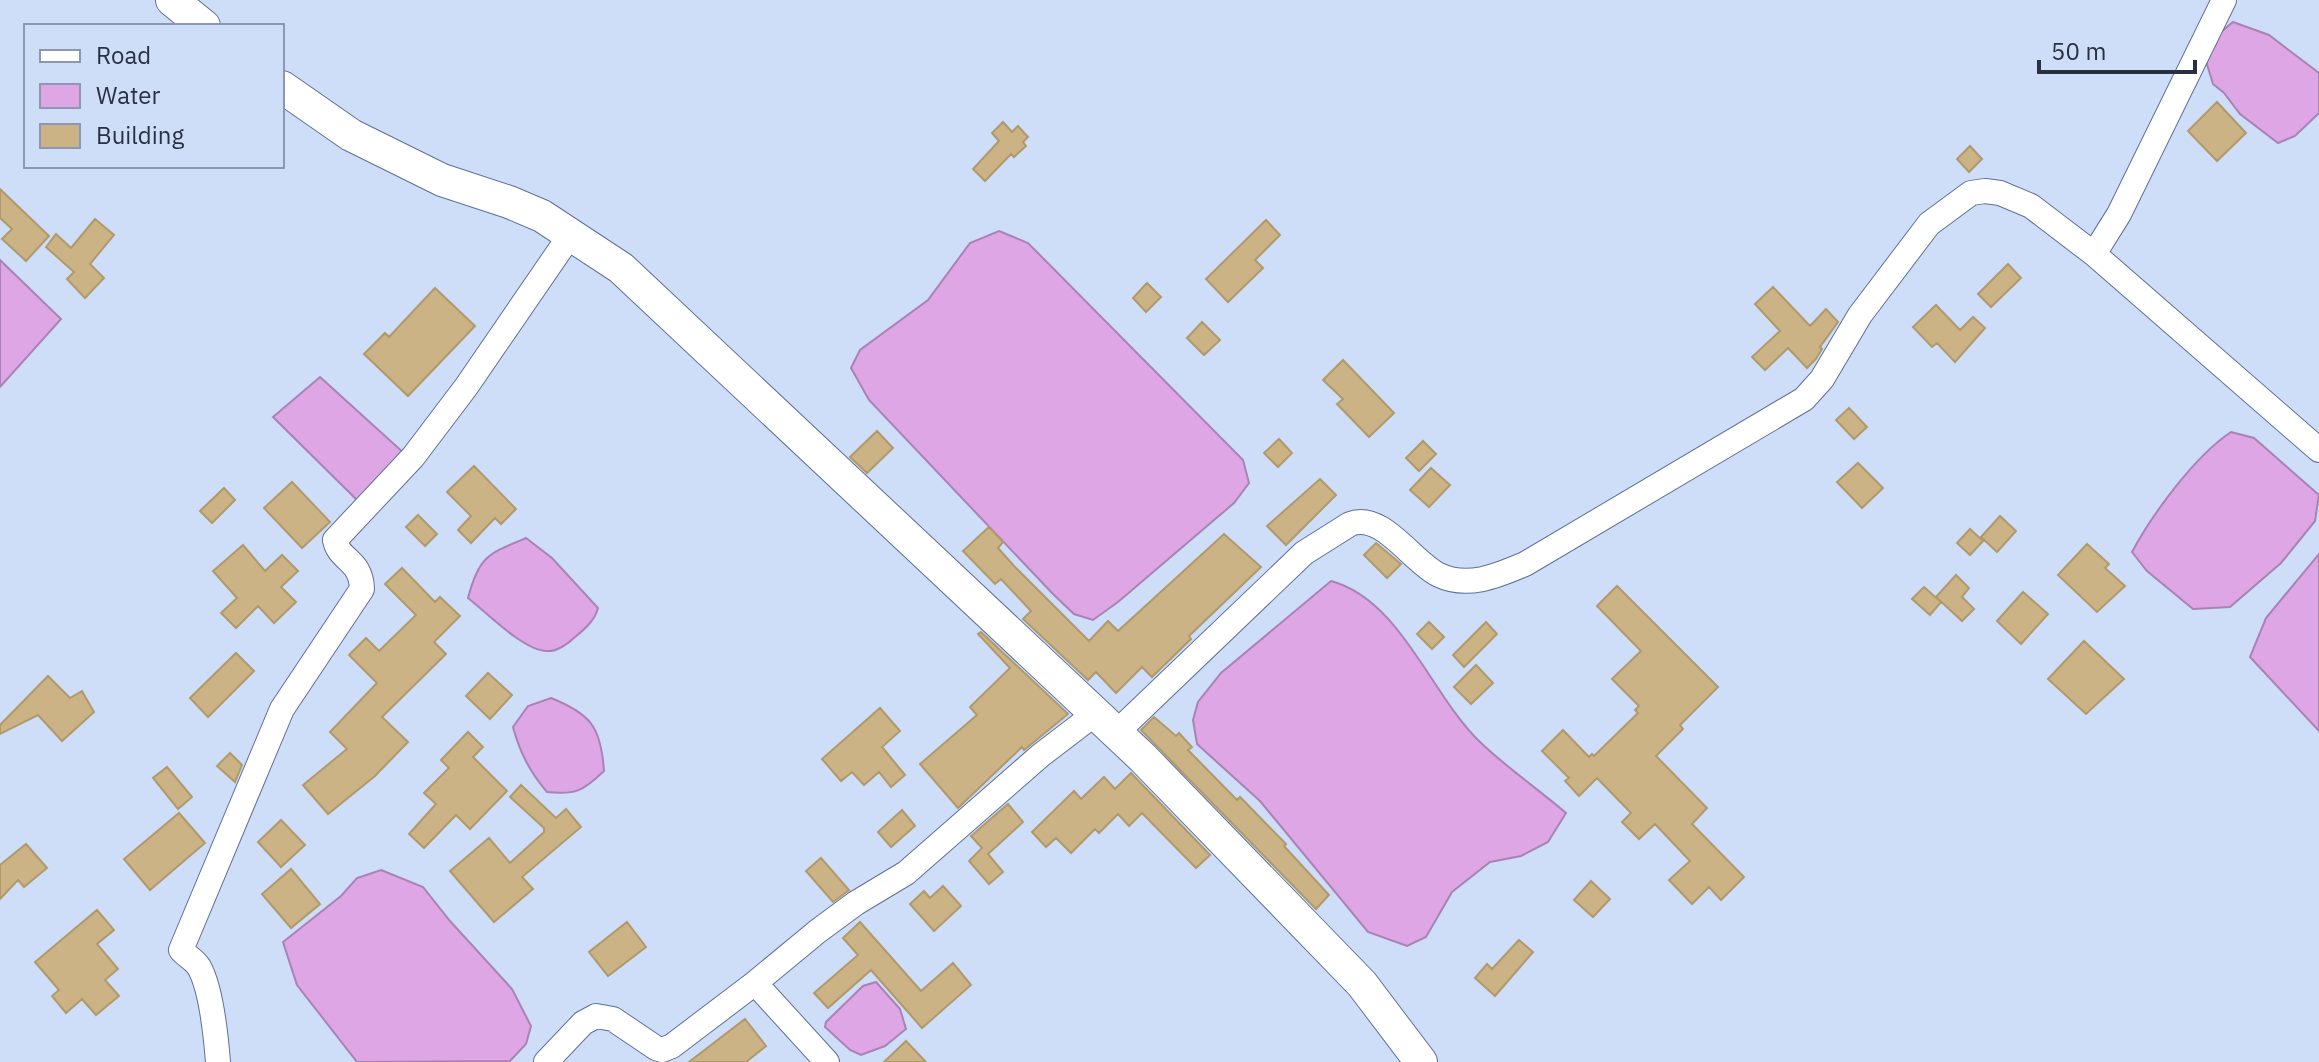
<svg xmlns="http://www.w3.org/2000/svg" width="2319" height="1062" font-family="'IBM Plex Sans',sans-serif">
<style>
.water{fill:#dfa6e5;stroke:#a883b4;stroke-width:2}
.building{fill:#cbb385;stroke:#b0996b;stroke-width:2}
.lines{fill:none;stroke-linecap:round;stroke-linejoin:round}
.minor-casing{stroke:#5c7199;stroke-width:26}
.tertiary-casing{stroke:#5c7199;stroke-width:34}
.minor{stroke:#fff;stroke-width:24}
.tertiary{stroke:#fff;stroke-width:32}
</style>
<rect width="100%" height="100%" fill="#ceddf8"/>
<path class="water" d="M 2233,22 L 2269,35 L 2319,73 L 2319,113 L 2295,136 L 2278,143 L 2240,114 L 2224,93 L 2213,84 L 2202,48 Z
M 999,231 L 1028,243 L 1243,460 L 1249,483 L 1234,503 L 1118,602 L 1093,620 L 1074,614 L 1053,594 L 869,400 L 851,368 L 860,350 L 928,300 L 970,243 Z
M 0,260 L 61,319 L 0,387 Z
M 320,377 L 406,455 L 358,501 L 273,417 Z
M 2231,432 L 2254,438 L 2319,495 L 2315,521 L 2281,563 L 2230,607 L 2193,609 L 2147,571 L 2132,552 C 2153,513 2195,456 2231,432 Z
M 526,538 L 552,558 L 598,608 C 595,620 585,629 575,637 C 568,644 556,652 547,651 C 524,651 487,613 468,598 C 479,556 488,554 526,538 Z
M 2319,554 L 2319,731 L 2250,657 L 2266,618 Z
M 1331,581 C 1401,600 1430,694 1480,742 C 1506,767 1538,789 1566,813 L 1548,842 L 1521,856 L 1490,862 L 1452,892 L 1426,937 L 1407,946 L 1368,932 L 1260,801 L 1197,744 L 1193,720 L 1198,702 L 1221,673 Z
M 551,698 C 591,714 601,727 604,771 C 583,791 576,795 547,792 C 530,772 520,753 513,727 L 528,706 Z
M 381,870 L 423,887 L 450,921 L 512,989 L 531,1026 L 526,1044 L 510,1061 L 357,1062 L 297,985 L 283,942 L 341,896 L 357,878 Z
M 876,982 L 900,1009 L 906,1029 L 885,1046 L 861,1055 L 850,1050 L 825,1027 L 826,1022 L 863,986 Z"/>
<path class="building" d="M 2217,102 L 2246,133 L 2217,161 L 2188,131 Z
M 1003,122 L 1012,132 L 1018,126 L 1028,137 L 1023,142 L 1026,146 L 1014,157 L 1011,154 L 985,181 L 973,169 L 999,141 L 992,133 Z
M 1970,146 L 1982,159 L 1969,172 L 1957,159 Z
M 0,189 L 49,236 L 26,261 L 2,239 L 12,229 L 0,218 Z
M 95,219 L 114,235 L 90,264 L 104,278 L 85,298 L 67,279 L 74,272 L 46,247 L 56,234 L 71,248 Z
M 1266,220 L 1280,235 L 1255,260 L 1263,268 L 1228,302 L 1206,279 Z
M 2008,264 L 2021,278 L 1991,307 L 1978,294 Z
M 1147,283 L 1161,297 L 1146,312 L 1133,298 Z
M 1773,287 L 1810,326 L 1826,309 L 1838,322 L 1820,347 L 1822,349 L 1816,359 L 1807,368 L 1788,348 L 1765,370 L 1752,357 L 1780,331 L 1755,304 Z
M 435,288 L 475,326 L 408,396 L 364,354 L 385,333 L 389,337 Z
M 1936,305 L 1960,330 L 1973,317 L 1985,328 L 1955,362 L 1937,343 L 1932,347 L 1913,327 Z
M 1202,322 L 1220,340 L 1204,355 L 1187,338 Z
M 1343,360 L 1394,413 L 1369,437 L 1337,404 L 1343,399 L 1323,380 Z
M 1849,408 L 1867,427 L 1854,439 L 1836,420 Z
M 877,431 L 893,448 L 867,473 L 850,457 Z
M 1279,439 L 1292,453 L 1278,467 L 1264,453 Z
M 1423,441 L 1436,454 L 1419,471 L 1406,458 Z
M 1858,463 L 1883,488 L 1862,508 L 1837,482 Z
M 474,466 L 516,509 L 501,524 L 495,518 L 471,543 L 458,530 L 471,516 L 447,492 Z
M 1431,468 L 1450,485 L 1429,507 L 1410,490 Z
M 1320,479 L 1336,495 L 1286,545 L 1267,526 Z
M 292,482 L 330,522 L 302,548 L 264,508 Z
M 224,488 L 235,500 L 212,523 L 200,511 Z
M 418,515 L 437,534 L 425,546 L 406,527 Z
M 2000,516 L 2016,531 L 1997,552 L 1981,537 Z
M 989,527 L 1003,542 L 998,548 L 1014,566 L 1089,641 L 1108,621 L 1118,631 L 1224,534 L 1261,567 L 1189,636 L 1191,639 L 1152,677 L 1142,667 L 1116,693 L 1096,672 L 1088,680 L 1023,619 L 1031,611 L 1001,579 L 995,584 L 963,551 Z
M 1970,529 L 1983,541 L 1970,555 L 1957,543 Z
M 1376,543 L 1401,564 L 1387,578 L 1364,555 Z
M 2087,544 L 2109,564 L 2105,568 L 2125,586 L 2097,612 L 2058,575 Z
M 243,545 L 265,571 L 282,555 L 298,571 L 281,587 L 296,602 L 274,623 L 258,606 L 236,628 L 221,613 L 237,598 L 213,571 Z
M 402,568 L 435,602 L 440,597 L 460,616 L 434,642 L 446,654 L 382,717 L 408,742 L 375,776 L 328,814 L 303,785 L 347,749 L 330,732 L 377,683 L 349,655 L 366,638 L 379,651 L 416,615 L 385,584 Z
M 1956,575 L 1969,588 L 1962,597 L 1974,609 L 1962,621 L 1936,597 Z
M 1617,586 L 1718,687 L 1680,725 L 1683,729 L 1656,756 L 1707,808 L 1692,824 L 1744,877 L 1721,900 L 1709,887 L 1692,904 L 1669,880 L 1690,861 L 1655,824 L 1639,839 L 1622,822 L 1631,813 L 1597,778 L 1579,796 L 1565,781 L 1569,778 L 1542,751 L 1563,730 L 1589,757 L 1592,754 L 1594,756 L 1638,713 L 1635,710 L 1639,706 L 1612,679 L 1641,651 L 1597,606 Z
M 1924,587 L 1941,602 L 1930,615 L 1912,599 Z
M 2023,592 L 2048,614 L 2021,644 L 1997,621 Z
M 1429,622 L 1444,637 L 1432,649 L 1417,634 Z
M 1486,622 L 1497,634 L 1464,667 L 1453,655 Z
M 981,632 L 1068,714 L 1024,750 L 1022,747 L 958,808 L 920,764 L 977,715 L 970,707 L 1010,668 L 978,634 Z
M 2084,641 L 2124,679 L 2086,714 L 2048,679 Z
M 236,653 L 254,671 L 208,717 L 190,698 Z
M 1476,665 L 1493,683 L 1471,704 L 1454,687 Z
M 488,673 L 512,695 L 490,719 L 466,696 Z
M 48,676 L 70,698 L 82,691 L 94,712 L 62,741 L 38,715 L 0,734 L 0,725 Z
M 880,708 L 900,731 L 882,747 L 905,775 L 891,787 L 879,772 L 864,785 L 852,772 L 841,781 L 822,759 Z
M 1154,717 L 1176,736 L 1179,733 L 1192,747 L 1188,750 L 1237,800 L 1240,797 L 1286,844 L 1284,846 L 1329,895 L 1316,909 L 1141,730 Z
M 468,732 L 483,747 L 473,757 L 507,791 L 470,829 L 456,815 L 424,848 L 409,834 L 436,804 L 424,793 L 449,768 L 441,760 Z
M 230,753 L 242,765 L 235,782 L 217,766 Z
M 167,767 L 192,797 L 178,809 L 153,778 Z
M 1131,773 L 1210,855 L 1196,868 L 1142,813 L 1129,826 L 1118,814 L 1099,833 L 1095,829 L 1071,853 L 1056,838 L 1046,847 L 1032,832 L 1074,791 L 1081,799 L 1104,777 L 1115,789 Z
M 521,785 L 556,818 L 566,809 L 581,827 L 522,877 L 533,889 L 494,922 L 450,871 L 489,838 L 510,863 L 544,832 L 544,828 L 510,797 Z
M 1008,804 L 1023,822 L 988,854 L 1003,872 L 989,884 L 969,861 L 982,848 L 971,836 Z
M 902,810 L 915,826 L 891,847 L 878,832 Z
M 179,813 L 205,843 L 150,890 L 124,859 Z
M 281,820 L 305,845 L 281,867 L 258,842 Z
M 26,844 L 47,868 L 24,887 L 18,880 L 0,899 L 0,865 Z
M 821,858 L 849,890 L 833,902 L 806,871 Z
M 291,869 L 320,904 L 291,928 L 262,894 Z
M 1591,881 L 1610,899 L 1593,917 L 1574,900 Z
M 943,886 L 961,906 L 934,931 L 910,904 L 924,891 L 930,898 Z
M 97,910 L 114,930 L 97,944 L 118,969 L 105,980 L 119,996 L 96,1015 L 82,999 L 66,1013 L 52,996 L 59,990 L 35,962 Z
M 627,922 L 646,947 L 608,976 L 589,952 Z
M 860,922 L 921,991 L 953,963 L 971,985 L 922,1028 L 871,970 L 828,1008 L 814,993 L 858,955 L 843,938 Z
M 1519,940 L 1533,952 L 1495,996 L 1475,978 L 1487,964 L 1492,969 Z
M 745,1019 L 766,1046 L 746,1062 L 689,1062 Z
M 906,1041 L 926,1062 L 884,1062 Z"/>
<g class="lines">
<defs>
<path id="minor" d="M 2094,254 L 2119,214 L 2224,0
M 1117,732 L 1304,553 L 1350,524 C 1382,511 1412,562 1439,575 C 1468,589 1499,575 1525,564 L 1804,399 L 1822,379 L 1860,315 L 1929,224 L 1971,193 L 1985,191 L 2000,193 L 2031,206 L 2094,254 L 2319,450
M 755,983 L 827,1062
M 218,1062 C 216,1037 211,988 199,967 C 194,959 186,956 181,950 L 282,709 L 362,589 C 361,559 339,561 335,540 L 413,457 L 466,387 L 571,234
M 546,1062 L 583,1023 L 596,1016 L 613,1019 L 656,1048 L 662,1050 L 672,1046 L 755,983 L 818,931 L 856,903 L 906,873 L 1041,755 L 1096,713"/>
<path id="tertiary" d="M 172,0 L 204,26
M 282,87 L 351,135 L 442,180 L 509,202 L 542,216 L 621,268 L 1143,758 L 1362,984 L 1421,1062"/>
</defs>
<use href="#minor" class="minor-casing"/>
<use href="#tertiary" class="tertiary-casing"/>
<use href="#minor" class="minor"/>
<use href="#tertiary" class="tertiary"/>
</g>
<rect x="24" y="24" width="260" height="144" fill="#ceddf8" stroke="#8c98af" stroke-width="2"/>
<rect x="40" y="50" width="40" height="12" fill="#ffffff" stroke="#8c98af" stroke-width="2"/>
<text x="96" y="64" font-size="24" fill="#283142">Road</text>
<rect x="40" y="84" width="40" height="24" fill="#dfa6e5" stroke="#8c98af" stroke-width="2"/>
<text x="96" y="104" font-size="24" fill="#283142">Water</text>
<rect x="40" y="124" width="40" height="24" fill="#cbb385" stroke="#8c98af" stroke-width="2"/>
<text x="96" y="144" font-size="24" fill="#283142">Building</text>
<path d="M2039 60v12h156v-12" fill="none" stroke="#283142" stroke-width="4"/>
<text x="2051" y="60" font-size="24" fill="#283142" stroke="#ceddf8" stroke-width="6" paint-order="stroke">50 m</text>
</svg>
